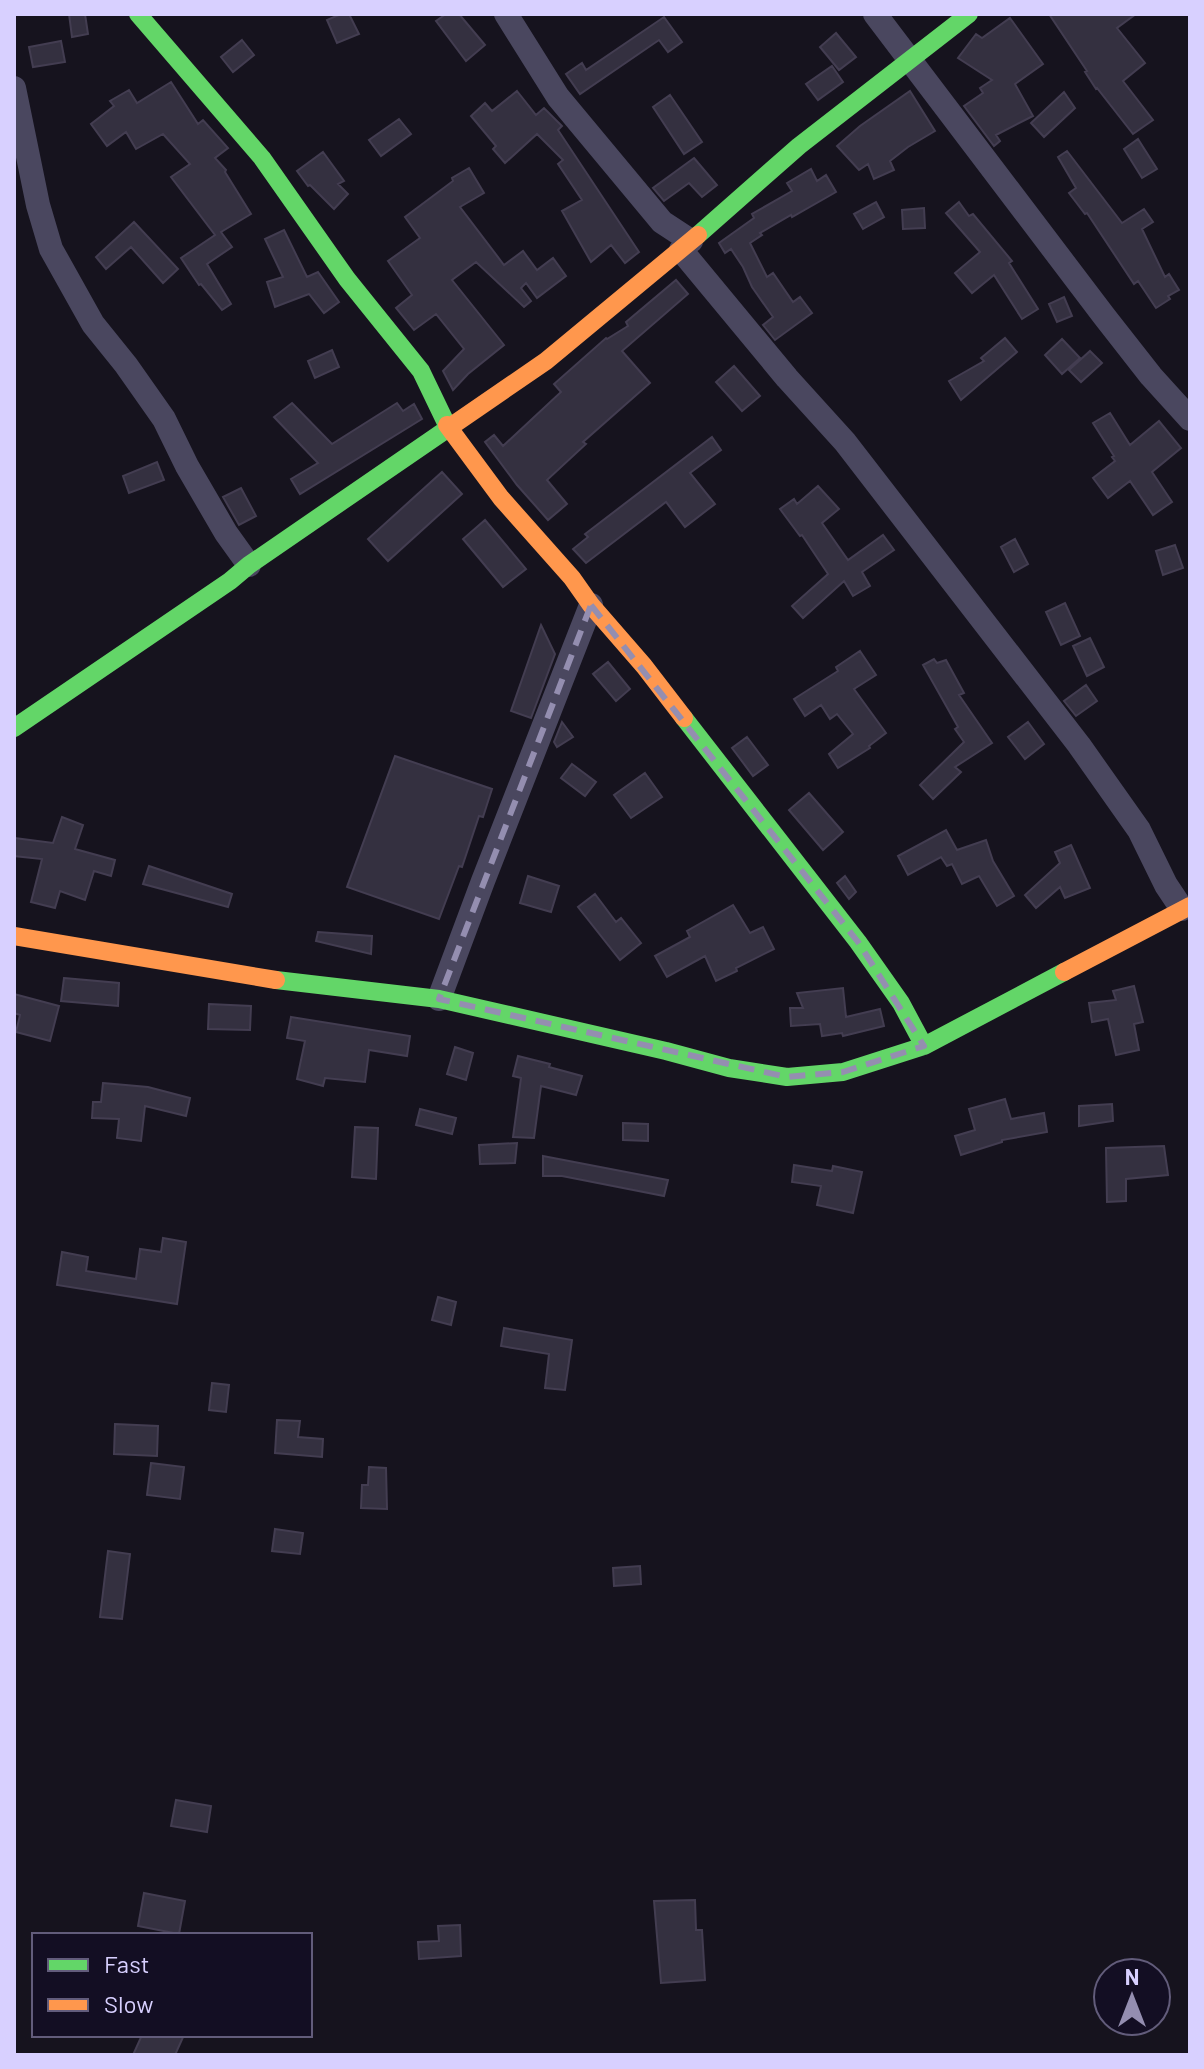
<svg xmlns="http://www.w3.org/2000/svg" width="1204" height="2069" font-family="Barlow,sans-serif">
<style>
.building{fill:#343040;stroke:#433d51;stroke-width:2}
.lines{fill:none;stroke-linecap:round;stroke-linejoin:round}
.street{stroke:#4a475f;stroke-width:24}
.fast{stroke:#63d668;stroke-width:18}
.slow{stroke:#ff974d;stroke-width:18}
.marked{fill:none;stroke:#948eb0;stroke-width:6;stroke-dasharray:16 10;stroke-linejoin:round}
</style>
<rect width="100%" height="100%" fill="#16131e"/>
<path class="building" d="M 69,14 L 85,14 L 88,34 L 72,37 Z
M 341,14 L 349,14 L 359,34 L 337,43 L 327,20 Z
M 446,14 L 459,14 L 485,45 L 466,61 L 436,21 Z
M 1049,14 L 1136,14 L 1117,28 L 1145,63 L 1123,81 L 1153,120 L 1133,134 L 1097,88 L 1096,89 L 1085,72 L 1087,71 Z
M 664,17 L 682,42 L 668,52 L 659,40 L 580,94 L 566,74 L 582,63 L 586,70 Z
M 1010,18 L 1043,64 L 1015,84 L 1033,116 L 996,135 L 1000,141 L 994,146 L 964,106 L 983,93 L 980,88 L 992,80 L 958,58 L 976,34 L 982,38 Z
M 836,33 L 856,57 L 839,70 L 820,47 Z
M 242,40 L 254,55 L 233,72 L 221,57 Z
M 61,41 L 65,62 L 33,67 L 29,47 Z
M 832,66 L 843,82 L 818,100 L 806,84 Z
M 171,82 L 198,124 L 203,120 L 228,148 L 215,158 L 226,170 L 225,172 L 251,214 L 221,232 L 232,247 L 207,264 L 231,304 L 222,310 L 201,284 L 199,285 L 181,258 L 215,235 L 171,177 L 190,164 L 163,134 L 136,149 L 126,132 L 107,146 L 91,124 L 114,106 L 110,101 L 129,90 L 137,103 Z
M 517,91 L 536,115 L 544,108 L 562,126 L 558,130 L 639,252 L 625,263 L 611,245 L 591,262 L 562,211 L 582,200 L 558,164 L 563,160 L 537,134 L 505,163 L 493,149 L 496,146 L 471,116 L 485,103 L 492,111 Z
M 910,91 L 935,131 L 908,147 L 890,161 L 894,170 L 874,179 L 868,164 L 859,170 L 837,146 L 860,126 Z
M 1064,92 L 1075,108 L 1044,137 L 1031,123 Z
M 670,95 L 702,142 L 684,154 L 653,107 Z
M 399,119 L 411,134 L 381,156 L 369,140 Z
M 1138,139 L 1157,169 L 1142,178 L 1124,149 Z
M 1067,151 L 1122,223 L 1144,209 L 1153,222 L 1142,229 L 1165,277 L 1169,274 L 1179,290 L 1168,296 L 1170,299 L 1156,308 L 1138,281 L 1134,284 L 1087,213 L 1085,214 L 1069,193 L 1076,188 L 1058,157 Z
M 323,152 L 344,181 L 338,184 L 348,194 L 334,209 L 310,185 L 308,186 L 297,171 Z
M 694,158 L 717,185 L 702,197 L 689,183 L 664,201 L 653,188 Z
M 469,168 L 484,193 L 460,207 L 504,265 L 523,251 L 537,270 L 553,258 L 566,276 L 537,298 L 526,283 L 521,288 L 531,301 L 524,307 L 476,262 L 452,280 L 504,345 L 468,374 L 453,390 L 443,371 L 464,349 L 436,314 L 414,330 L 396,308 L 412,295 L 388,261 L 420,238 L 405,217 L 453,181 L 452,178 Z
M 811,169 L 817,181 L 826,175 L 836,192 L 792,217 L 791,215 L 760,233 L 762,235 L 750,243 L 767,277 L 773,273 L 793,302 L 800,297 L 812,313 L 775,340 L 763,325 L 773,317 L 752,287 L 743,267 L 731,249 L 725,253 L 719,243 L 754,218 L 752,214 L 792,191 L 787,183 Z
M 876,202 L 884,217 L 863,229 L 854,214 Z
M 959,202 L 969,216 L 973,214 L 1012,261 L 1009,263 L 1038,309 L 1022,319 L 994,275 L 972,293 L 955,273 L 980,252 L 946,213 Z
M 924,208 L 925,228 L 903,229 L 902,210 Z
M 134,222 L 178,269 L 163,283 L 131,247 L 106,269 L 96,257 Z
M 284,230 L 307,277 L 318,272 L 339,302 L 324,313 L 309,294 L 275,307 L 267,282 L 283,277 L 265,239 Z
M 676,280 L 688,294 L 622,351 L 650,383 L 583,442 L 586,444 L 547,480 L 567,504 L 548,520 L 517,485 L 485,442 L 494,435 L 503,446 L 561,392 L 554,384 L 606,338 L 607,339 L 628,326 L 626,322 Z
M 1064,297 L 1072,316 L 1057,322 L 1049,304 Z
M 1005,338 L 1017,352 L 961,400 L 949,381 L 984,361 L 981,358 Z
M 1062,339 L 1080,358 L 1062,374 L 1045,355 Z
M 332,350 L 339,367 L 315,378 L 308,361 Z
M 1090,351 L 1102,363 L 1081,382 L 1069,370 Z
M 734,366 L 760,396 L 742,411 L 716,382 Z
M 292,403 L 332,444 L 397,403 L 403,411 L 414,404 L 422,419 L 300,494 L 291,479 L 318,463 L 274,417 Z
M 1110,413 L 1130,445 L 1159,421 L 1181,448 L 1152,472 L 1172,502 L 1153,515 L 1130,481 L 1108,498 L 1093,478 L 1115,461 L 1112,457 L 1114,456 L 1093,423 Z
M 712,437 L 721,450 L 690,473 L 715,504 L 685,527 L 666,502 L 586,563 L 573,549 L 588,537 L 585,534 Z
M 157,462 L 164,480 L 129,493 L 123,476 Z
M 442,472 L 462,494 L 388,561 L 368,539 Z
M 818,486 L 839,509 L 822,523 L 848,560 L 883,535 L 894,550 L 862,572 L 870,586 L 853,596 L 844,581 L 803,618 L 792,606 L 828,574 L 802,535 L 800,536 L 780,509 L 794,499 L 797,504 Z
M 241,488 L 256,516 L 239,525 L 223,497 Z
M 485,520 L 526,569 L 503,587 L 463,539 Z
M 1015,539 L 1028,564 L 1014,572 L 1001,547 Z
M 1175,545 L 1183,568 L 1163,575 L 1156,551 Z
M 1065,603 L 1080,636 L 1061,645 L 1046,612 Z
M 541,625 L 555,654 L 531,718 L 511,711 Z
M 1090,638 L 1104,667 L 1087,676 L 1073,646 Z
M 860,651 L 876,675 L 854,689 L 886,733 L 869,746 L 870,748 L 838,768 L 829,754 L 853,734 L 837,714 L 830,719 L 821,705 L 805,716 L 794,699 L 838,671 L 836,667 Z
M 934,659 L 937,663 L 946,660 L 964,693 L 959,695 L 992,743 L 955,767 L 961,772 L 933,799 L 920,785 L 964,742 L 955,729 L 958,727 L 923,665 Z
M 608,662 L 630,689 L 616,701 L 593,674 Z
M 1086,685 L 1097,701 L 1076,716 L 1064,701 Z
M 562,722 L 573,737 L 557,747 L 554,742 Z
M 1028,722 L 1044,744 L 1025,759 L 1008,737 Z
M 747,737 L 768,765 L 753,776 L 732,748 Z
M 395,756 L 492,789 L 483,817 L 479,816 L 462,867 L 459,866 L 439,919 L 347,887 Z
M 572,764 L 596,782 L 585,796 L 561,778 Z
M 645,773 L 662,797 L 631,818 L 614,795 Z
M 809,793 L 843,832 L 823,850 L 789,810 Z
M 62,817 L 83,825 L 75,849 L 115,860 L 111,876 L 94,871 L 85,900 L 60,891 L 55,908 L 31,902 L 42,859 L 14,856 L 14,838 L 53,843 Z
M 946,830 L 957,850 L 986,840 L 993,861 L 1014,896 L 997,906 L 979,876 L 962,884 L 952,864 L 947,866 L 941,857 L 908,875 L 898,856 Z
M 1071,845 L 1090,888 L 1065,898 L 1060,887 L 1036,908 L 1025,895 L 1060,863 L 1055,852 Z
M 149,866 L 232,894 L 228,907 L 143,884 Z
M 528,876 L 559,886 L 551,912 L 520,903 Z
M 845,876 L 856,892 L 849,899 L 837,883 Z
M 595,894 L 616,922 L 621,918 L 641,943 L 620,960 L 578,907 Z
M 733,905 L 750,933 L 763,927 L 774,949 L 736,968 L 737,971 L 716,981 L 705,956 L 667,977 L 655,956 L 690,937 L 687,931 Z
M 318,932 L 372,936 L 371,954 L 316,941 Z
M 64,978 L 119,983 L 118,1006 L 61,1001 Z
M 1134,986 L 1143,1022 L 1134,1024 L 1139,1050 L 1116,1055 L 1108,1019 L 1092,1022 L 1089,1003 L 1116,1000 L 1113,991 Z
M 843,988 L 846,1017 L 880,1009 L 884,1026 L 843,1036 L 842,1033 L 822,1036 L 820,1024 L 791,1026 L 790,1008 L 803,1008 L 797,993 Z
M 14,994 L 59,1006 L 50,1041 L 16,1032 L 20,1015 L 14,1013 Z
M 209,1004 L 251,1006 L 250,1030 L 208,1029 Z
M 291,1017 L 410,1036 L 407,1056 L 369,1050 L 365,1082 L 325,1078 L 323,1086 L 297,1079 L 305,1041 L 287,1038 Z
M 455,1047 L 473,1053 L 466,1080 L 447,1074 Z
M 518,1056 L 550,1064 L 549,1067 L 582,1076 L 576,1095 L 541,1086 L 534,1138 L 513,1137 L 521,1078 L 513,1076 Z
M 103,1083 L 148,1087 L 190,1098 L 186,1116 L 145,1106 L 141,1141 L 117,1138 L 119,1119 L 92,1118 L 93,1102 L 101,1102 Z
M 1005,1099 L 1011,1119 L 1044,1113 L 1047,1132 L 1002,1140 L 1002,1142 L 961,1155 L 955,1136 L 975,1130 L 969,1109 Z
M 1112,1104 L 1113,1121 L 1079,1126 L 1079,1106 Z
M 420,1109 L 456,1118 L 452,1134 L 416,1125 Z
M 623,1123 L 648,1124 L 648,1141 L 623,1140 Z
M 355,1127 L 378,1128 L 376,1179 L 352,1177 Z
M 517,1143 L 515,1163 L 480,1164 L 479,1145 Z
M 1164,1146 L 1168,1175 L 1126,1179 L 1126,1201 L 1107,1202 L 1106,1148 Z
M 543,1156 L 668,1180 L 664,1196 L 562,1176 L 543,1176 Z
M 794,1165 L 832,1171 L 833,1166 L 862,1172 L 853,1213 L 817,1205 L 821,1186 L 792,1182 Z
M 163,1238 L 186,1242 L 177,1304 L 57,1285 L 62,1252 L 88,1257 L 86,1271 L 136,1279 L 140,1249 L 161,1252 Z
M 438,1297 L 456,1302 L 451,1325 L 432,1320 Z
M 504,1328 L 572,1340 L 565,1390 L 545,1388 L 549,1354 L 501,1346 Z
M 212,1383 L 229,1385 L 226,1412 L 209,1410 Z
M 277,1420 L 300,1421 L 298,1437 L 323,1439 L 322,1457 L 275,1453 Z
M 115,1424 L 158,1426 L 157,1456 L 114,1454 Z
M 151,1463 L 184,1467 L 180,1499 L 147,1495 Z
M 369,1467 L 386,1468 L 387,1509 L 361,1508 L 362,1485 L 368,1485 Z
M 275,1529 L 303,1533 L 300,1554 L 272,1551 Z
M 108,1551 L 130,1554 L 122,1619 L 100,1617 Z
M 640,1566 L 641,1584 L 614,1586 L 613,1568 Z
M 176,1800 L 211,1806 L 207,1832 L 171,1826 Z
M 144,1893 L 185,1901 L 179,1934 L 138,1926 Z
M 695,1900 L 696,1930 L 702,1930 L 705,1980 L 661,1983 L 654,1901 Z
M 460,1925 L 461,1956 L 419,1959 L 418,1942 L 439,1941 L 438,1926 Z
M 142,2035 L 184,2035 L 175,2055 L 133,2055 Z"/>
<g class="lines">
<path class="street" d="M 506,14 L 558,97 L 662,222 L 691,241
M 875,14 L 1104,316 L 1151,376 L 1190,419
M 14,88 L 38,205 L 51,249 L 93,324 L 126,365 L 164,419 L 187,466 L 226,533 L 249,565
M 681,250 L 787,378 L 845,442 L 1079,745 L 1139,830 L 1166,885 L 1182,909
M 439,999 L 483,881 L 591,605"/>
<path class="fast" d="M 138,14 L 262,158 L 347,279 L 421,371 L 447,425
M 698,235 L 799,146 L 969,14
M 684,718 L 858,942 L 901,1003 L 924,1046
M 14,728 L 230,581 L 249,565 L 450,427
M 276,980 L 439,999 L 666,1051 L 729,1068 L 787,1077 L 843,1072 L 924,1046 L 1064,972"/>
<path class="slow" d="M 447,425 L 501,498 L 572,578 L 591,605 L 644,666 L 684,718
M 450,427 L 546,361 L 698,235
M 14,936 L 276,980
M 1064,972 L 1190,906"/>
</g>
<path class="marked" d="M 591,605 L 858,942 L 924,1046 L 843,1072 L 787,1077 L 439,999 Z"/>
<rect width="1204" height="2069" fill="none" stroke="#d8d0ff" stroke-width="32"/>
<rect x="32" y="1933" width="280" height="104" fill="#130e23" stroke="#625c7b" stroke-width="2"/>
<rect x="48" y="1959" width="40" height="12" fill="#63d668" stroke="#625c7b" stroke-width="2"/>
<text x="104" y="1973" font-size="24" fill="#d8d0ff">Fast</text>
<rect x="48" y="1999" width="40" height="12" fill="#ff974d" stroke="#625c7b" stroke-width="2"/>
<text x="104" y="2013" font-size="24" fill="#d8d0ff">Slow</text>
<g transform="translate(1132 1997)"><circle r="38" fill="#130e23" stroke="#625c7b" stroke-width="2"/>
<path d="M0-6L14 30L0 20L-14 30Z" fill="#948eb0"/>
<text y="-12" font-size="22" font-weight="bold" text-anchor="middle" fill="#d8d0ff">N</text>
</g>
</svg>
